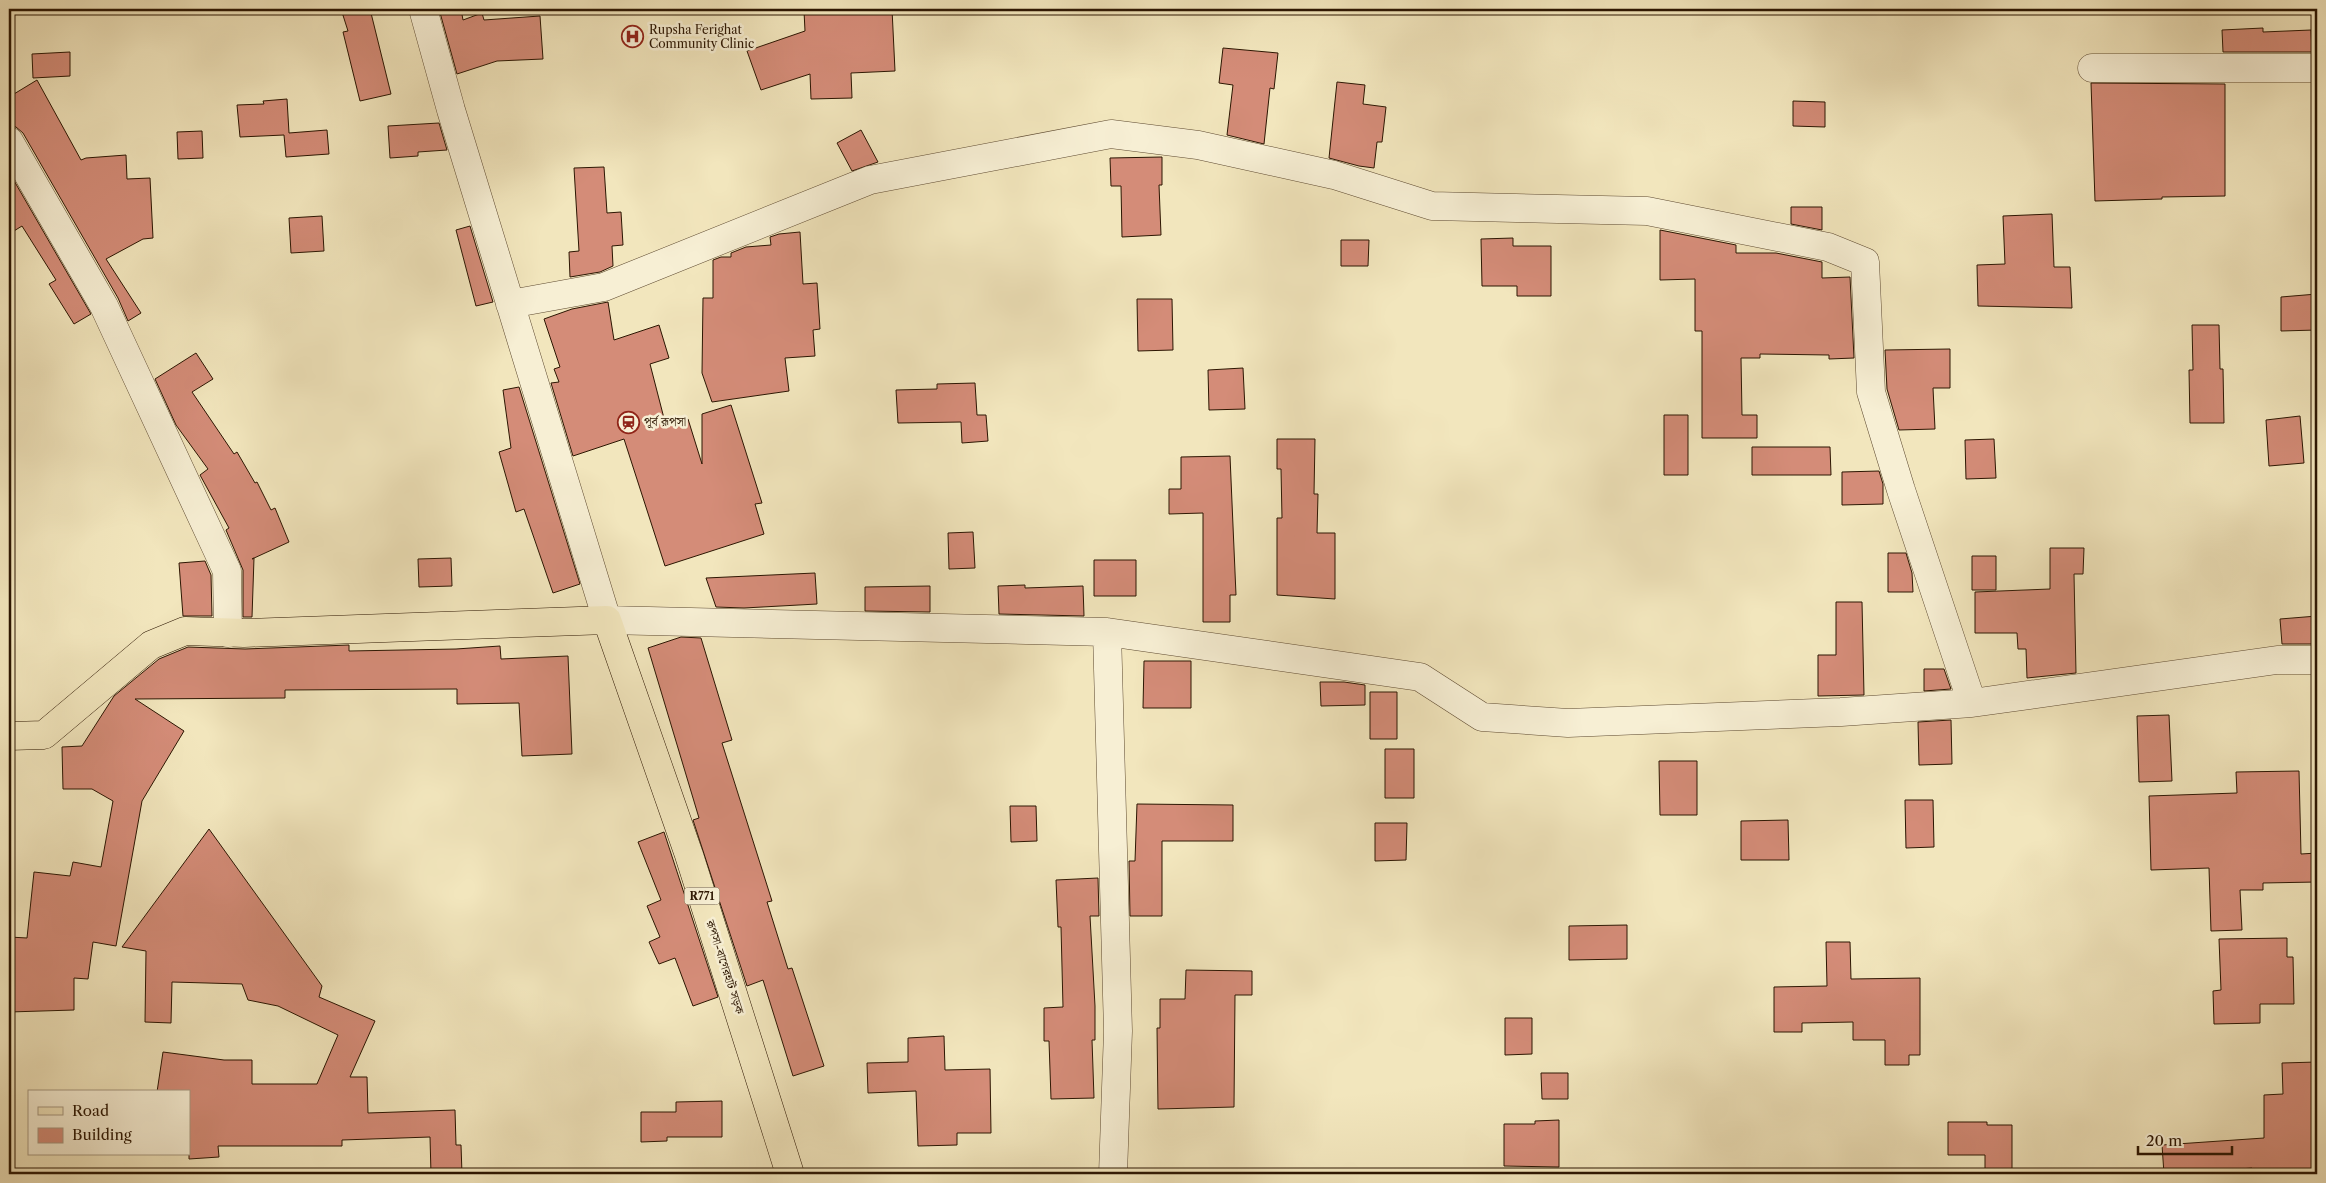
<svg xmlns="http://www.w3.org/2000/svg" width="2326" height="1183" font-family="'Libre Caslon Text','Noto Serif Bengali',serif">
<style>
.building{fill:#d48c78;stroke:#2c1602}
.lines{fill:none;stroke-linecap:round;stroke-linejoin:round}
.minor-casing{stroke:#5e4a31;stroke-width:29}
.major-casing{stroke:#2c1602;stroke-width:29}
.minor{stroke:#f7efd4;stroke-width:28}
.major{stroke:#f2e6bd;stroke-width:28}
.labels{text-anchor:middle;stroke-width:5;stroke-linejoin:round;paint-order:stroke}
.shield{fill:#f7efd4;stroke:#695741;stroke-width:1}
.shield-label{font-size:11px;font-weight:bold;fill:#2c1602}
.poi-label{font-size:12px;fill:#2c1602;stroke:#f7efd4;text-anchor:start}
.street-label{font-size:12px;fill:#2c1602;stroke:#f7efd4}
</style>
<rect width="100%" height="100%" fill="#f2e6bd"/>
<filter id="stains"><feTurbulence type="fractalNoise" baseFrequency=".004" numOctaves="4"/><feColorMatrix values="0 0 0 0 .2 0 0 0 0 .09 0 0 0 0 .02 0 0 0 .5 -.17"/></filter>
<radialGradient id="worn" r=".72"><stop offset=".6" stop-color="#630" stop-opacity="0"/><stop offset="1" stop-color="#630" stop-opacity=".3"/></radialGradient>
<path class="building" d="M 341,9 L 370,9 L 391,94 L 360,101 L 343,32 L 348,31 Z
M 439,9 L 461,9 L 463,20 L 482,13 L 484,20 L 540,16 L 543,59 L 497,61 L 457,74 Z
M 842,9 L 892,9 L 895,71 L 851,73 L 852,98 L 811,99 L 810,74 L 761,90 L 747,51 L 805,31 L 804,11 Z
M 2263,28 L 2263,32 L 2311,30 L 2312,52 L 2223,52 L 2222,30 Z
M 1223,48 L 1278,53 L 1274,89 L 1270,88 L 1264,144 L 1227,135 L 1233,85 L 1219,83 Z
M 70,52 L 70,76 L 33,78 L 32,54 Z
M 37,80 L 81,160 L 86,158 L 126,155 L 127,179 L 150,178 L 153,238 L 143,239 L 106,259 L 141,313 L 128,321 L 118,298 L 23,133 L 16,127 L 9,125 L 9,97 Z
M 1337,82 L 1365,85 L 1363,104 L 1386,107 L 1382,142 L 1377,142 L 1374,168 L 1359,166 L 1329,158 Z
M 2091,83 L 2225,84 L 2225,196 L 2162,197 L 2162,199 L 2095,201 Z
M 287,99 L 289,133 L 327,130 L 329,154 L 286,157 L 284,135 L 240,137 L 237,105 L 264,104 L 263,101 Z
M 1793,101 L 1825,102 L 1825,127 L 1793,126 Z
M 439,123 L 447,150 L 418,152 L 418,156 L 390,158 L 388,126 Z
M 861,130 L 878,162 L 852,171 L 837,143 Z
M 202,131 L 203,158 L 178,159 L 177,132 Z
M 1162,157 L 1162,185 L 1159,185 L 1161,235 L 1122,237 L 1121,186 L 1111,186 L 1110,158 Z
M 604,167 L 607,213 L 621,212 L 623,245 L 612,246 L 613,266 L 600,272 L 570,277 L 569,252 L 579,251 L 574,168 Z
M 9,172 L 91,314 L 74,324 L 49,284 L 56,280 L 22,226 L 9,234 Z
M 1791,207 L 1822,207 L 1822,230 L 1791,224 Z
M 2052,214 L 2054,267 L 2070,267 L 2072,308 L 1978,306 L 1977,265 L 2005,264 L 2003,216 Z
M 322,216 L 324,251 L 291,253 L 289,218 Z
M 470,226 L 493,302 L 476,306 L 456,230 Z
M 1660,230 L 1736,245 L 1736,253 L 1776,253 L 1822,262 L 1822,278 L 1850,277 L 1854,358 L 1829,359 L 1829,355 L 1760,354 L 1760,358 L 1741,358 L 1742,415 L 1757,415 L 1757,438 L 1702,438 L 1702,331 L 1695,331 L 1695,279 L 1660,280 Z
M 800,232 L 803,284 L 817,283 L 820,329 L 813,330 L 815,356 L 785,358 L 789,391 L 712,402 L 702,373 L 703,298 L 713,298 L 713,260 L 721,257 L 731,257 L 731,253 L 746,247 L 771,245 L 770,237 L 779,234 Z
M 1513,238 L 1513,246 L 1551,246 L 1551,296 L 1517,296 L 1517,286 L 1482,286 L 1481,239 Z
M 1341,240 L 1369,240 L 1368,266 L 1341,266 Z
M 2317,294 L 2317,330 L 2281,331 L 2281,297 Z
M 1137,299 L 1172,299 L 1173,350 L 1138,351 Z
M 608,302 L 614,340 L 659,325 L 669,358 L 650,364 L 666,426 L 688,419 L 702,464 L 702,414 L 731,405 L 762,503 L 755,504 L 764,534 L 665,566 L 624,439 L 573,456 L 551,383 L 559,382 L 554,369 L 560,367 L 544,319 L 572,309 Z
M 2192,325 L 2219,325 L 2220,369 L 2223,369 L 2224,423 L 2190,423 L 2189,370 L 2193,370 Z
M 1950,349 L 1950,388 L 1933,388 L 1935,429 L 1899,430 L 1887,389 L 1885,350 Z
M 196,353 L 213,379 L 192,392 L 234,454 L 237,452 L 255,483 L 257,482 L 271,510 L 275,508 L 289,542 L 252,559 L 254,558 L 252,617 L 243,617 L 243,570 L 226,530 L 229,528 L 200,475 L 208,469 L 176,425 L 155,379 Z
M 1243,368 L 1245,409 L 1209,410 L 1208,370 Z
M 975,383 L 977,415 L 986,415 L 988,441 L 962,443 L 961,422 L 898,423 L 896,390 L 937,389 L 937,384 Z
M 519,387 L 580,584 L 553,593 L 524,509 L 516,512 L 499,452 L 511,448 L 503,390 Z
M 1664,415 L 1688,415 L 1688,475 L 1664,475 Z
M 2300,416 L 2304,463 L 2269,466 L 2266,420 Z
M 1277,439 L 1315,439 L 1314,494 L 1318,494 L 1317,533 L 1335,533 L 1335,599 L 1277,595 L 1277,518 L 1282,518 L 1281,469 L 1277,469 Z
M 1994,439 L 1996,478 L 1966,479 L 1965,440 Z
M 1752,447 L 1830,447 L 1831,475 L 1752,475 Z
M 1230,456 L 1236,595 L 1230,595 L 1230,622 L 1203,622 L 1203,513 L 1169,514 L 1169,489 L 1181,489 L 1181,457 Z
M 1879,471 L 1883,484 L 1883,504 L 1842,505 L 1842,472 Z
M 973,532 L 975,568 L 949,569 L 948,533 Z
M 2050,548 L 2084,548 L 2083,574 L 2074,574 L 2076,673 L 2027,678 L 2026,649 L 2018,649 L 2017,633 L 1975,633 L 1975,592 L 2050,589 Z
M 1888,553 L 1906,553 L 1912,573 L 1913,592 L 1888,592 Z
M 1972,556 L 1996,556 L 1996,590 L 1972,590 Z
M 451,558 L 452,586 L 419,587 L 418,559 Z
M 1094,560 L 1136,560 L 1136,596 L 1094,596 Z
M 205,561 L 211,575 L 212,616 L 183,616 L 179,563 Z
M 815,573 L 817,604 L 744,608 L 716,607 L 706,578 Z
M 1025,585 L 1025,588 L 1083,586 L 1084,616 L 999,614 L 998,586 Z
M 930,586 L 930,612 L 865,611 L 865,587 Z
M 1836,602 L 1862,602 L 1864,695 L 1818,696 L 1818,655 L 1836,655 Z
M 2317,616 L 2317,644 L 2282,644 L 2280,619 Z
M 681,637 L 701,638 L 732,740 L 722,743 L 772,901 L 767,902 L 788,969 L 792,968 L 824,1066 L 793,1076 L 763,980 L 747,986 L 693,820 L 699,818 L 648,648 Z
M 349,645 L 349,651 L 456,649 L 500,646 L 501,659 L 568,656 L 572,754 L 522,756 L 519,703 L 457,704 L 457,689 L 285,690 L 285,698 L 135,699 L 184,731 L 142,801 L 116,946 L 93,942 L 88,979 L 74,978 L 74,1010 L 9,1012 L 9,937 L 27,938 L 34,872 L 70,876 L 73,862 L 101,867 L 113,801 L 92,789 L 63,789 L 62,747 L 82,746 L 114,696 L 159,659 L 188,647 L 245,649 Z
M 1144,661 L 1191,661 L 1191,708 L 1143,708 Z
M 1924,669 L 1944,669 L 1951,689 L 1924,691 Z
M 1320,682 L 1344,682 L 1365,685 L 1365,705 L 1321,706 Z
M 1370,692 L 1397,692 L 1397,739 L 1370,739 Z
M 2169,715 L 2172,781 L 2139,782 L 2137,716 Z
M 1951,720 L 1952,764 L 1919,765 L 1918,722 Z
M 1385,749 L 1414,749 L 1414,798 L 1385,798 Z
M 1659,761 L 1697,761 L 1697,815 L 1660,815 Z
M 2299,771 L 2301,854 L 2317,853 L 2317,882 L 2263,883 L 2263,890 L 2240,890 L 2242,930 L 2211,931 L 2209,868 L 2151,870 L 2149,796 L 2237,793 L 2236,772 Z
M 1905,800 L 1933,800 L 1934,847 L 1906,848 Z
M 1137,804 L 1233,805 L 1233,841 L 1162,841 L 1162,916 L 1130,916 L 1129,861 L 1135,861 Z
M 1010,806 L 1036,806 L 1037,841 L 1011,842 Z
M 1788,820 L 1789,860 L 1741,860 L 1741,821 Z
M 1375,823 L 1407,823 L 1406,860 L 1375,861 Z
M 209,829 L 322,986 L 319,997 L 375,1021 L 350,1077 L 367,1077 L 368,1113 L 455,1110 L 456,1145 L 461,1145 L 462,1174 L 431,1174 L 430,1137 L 342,1140 L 342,1146 L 218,1146 L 219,1157 L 189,1159 L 189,1092 L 157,1092 L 163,1052 L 224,1060 L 252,1060 L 252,1084 L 317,1084 L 338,1035 L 278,1006 L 248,1000 L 242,984 L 172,982 L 171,1023 L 145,1022 L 146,951 L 122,947 Z
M 664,832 L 718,997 L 693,1006 L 675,958 L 659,964 L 649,942 L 660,937 L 647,906 L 661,900 L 638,842 Z
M 1098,878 L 1099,916 L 1090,916 L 1095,1006 L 1095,1040 L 1092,1040 L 1094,1098 L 1051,1099 L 1049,1041 L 1044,1041 L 1044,1008 L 1063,1007 L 1061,927 L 1058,927 L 1056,880 Z
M 1627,925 L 1627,959 L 1569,960 L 1569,926 Z
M 2287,938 L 2287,957 L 2293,957 L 2294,1004 L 2260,1004 L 2260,1023 L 2214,1024 L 2213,991 L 2221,990 L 2219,939 Z
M 1826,942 L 1850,942 L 1851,979 L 1920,978 L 1920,1055 L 1909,1055 L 1909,1065 L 1885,1065 L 1885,1040 L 1853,1040 L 1853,1022 L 1802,1023 L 1802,1032 L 1774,1032 L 1774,987 L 1827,986 Z
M 1186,970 L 1252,971 L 1252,995 L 1235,995 L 1234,1107 L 1158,1109 L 1157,1028 L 1160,1028 L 1160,999 L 1185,999 Z
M 1505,1018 L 1532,1018 L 1532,1054 L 1505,1055 Z
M 944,1036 L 945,1070 L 990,1069 L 991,1133 L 957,1133 L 957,1145 L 918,1146 L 916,1091 L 868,1093 L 867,1063 L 908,1062 L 908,1038 Z
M 2317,1062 L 2317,1089 L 2312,1089 L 2314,1174 L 2253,1174 L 2252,1168 L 2203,1172 L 2203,1174 L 2164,1174 L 2162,1145 L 2264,1138 L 2264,1095 L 2283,1094 L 2282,1063 Z
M 1541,1073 L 1568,1073 L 1568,1099 L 1542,1099 Z
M 722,1101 L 722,1137 L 667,1137 L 667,1141 L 641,1142 L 641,1112 L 676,1112 L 676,1102 Z
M 1559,1120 L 1559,1167 L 1504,1166 L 1504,1124 L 1535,1124 L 1535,1121 Z
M 1948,1122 L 1987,1122 L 1987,1125 L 2012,1125 L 2012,1174 L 1985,1174 L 1985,1155 L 1948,1155 Z"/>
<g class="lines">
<defs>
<path id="minor" d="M 423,9 L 451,110 L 607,620 L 1107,632 L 1420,677 L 1482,717 L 1568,723 L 1841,712 L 1972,703 L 2277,660 L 2317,660
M 2092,68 L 2317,68
M 9,141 L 104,306 L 227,571 L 228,633
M 510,304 L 604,287 L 870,180 L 1111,134 L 1198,145 L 1334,175 L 1432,206 L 1647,211 L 1828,247 L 1865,262 L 1871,392 L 1901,490 L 1972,703
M 1107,632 L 1118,1031 L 1113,1174"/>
<path id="major" d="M 9,736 L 44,735 L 151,645 L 185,631 L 244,633 L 607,620 L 689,855 L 790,1174"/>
</defs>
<use href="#minor" class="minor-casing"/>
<use href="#major" class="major-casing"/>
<use href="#minor" class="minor"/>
<use href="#major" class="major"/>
</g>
<defs>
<symbol id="hospital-ring" viewBox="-11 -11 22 22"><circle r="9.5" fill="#f7efd4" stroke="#8f2418" stroke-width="1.5"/><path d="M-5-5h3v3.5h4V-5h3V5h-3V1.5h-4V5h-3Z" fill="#8f2418"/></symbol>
<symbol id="station-ring" viewBox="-11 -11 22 22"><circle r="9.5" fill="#f7efd4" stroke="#8f2418" stroke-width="1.5"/><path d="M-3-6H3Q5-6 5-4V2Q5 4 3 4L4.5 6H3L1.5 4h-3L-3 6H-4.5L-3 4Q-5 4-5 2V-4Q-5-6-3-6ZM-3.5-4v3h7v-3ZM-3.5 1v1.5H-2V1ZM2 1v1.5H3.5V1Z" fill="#8f2418"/></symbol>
</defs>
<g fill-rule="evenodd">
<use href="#hospital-ring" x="620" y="24" width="25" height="25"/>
<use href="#station-ring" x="616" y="410" width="25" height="25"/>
</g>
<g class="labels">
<rect class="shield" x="684.5" y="887.5" width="35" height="17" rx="4"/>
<g class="shield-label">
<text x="702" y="900">R771</text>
</g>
<g class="poi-label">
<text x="649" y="34">Rupsha Ferighat<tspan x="649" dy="14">Community Clinic</tspan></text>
<text x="644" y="426">পূর্ব রূপসা</text>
</g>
<g class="street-label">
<text transform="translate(725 967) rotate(72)" y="4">রূপসা-বাগেরহাট সড়ক</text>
</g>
</g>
<rect width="2326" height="1183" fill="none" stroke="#f2e6bd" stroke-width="30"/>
<rect x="10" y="10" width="2306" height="1163" fill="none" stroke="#2c1602" stroke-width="2.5"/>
<rect x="15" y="15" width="2296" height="1153" fill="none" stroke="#2c1602"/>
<rect x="28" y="1090" width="162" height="65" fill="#f7efd4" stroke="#a69880"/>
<rect x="38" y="1107" width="25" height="8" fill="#f2e6bd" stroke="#a69880"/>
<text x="72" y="1116" font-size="15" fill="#2c1602">Road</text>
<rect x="38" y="1128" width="25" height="15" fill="#d48c78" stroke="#a69880"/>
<text x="72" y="1140" font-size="15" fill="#2c1602">Building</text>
<path d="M2138 1146v8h94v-8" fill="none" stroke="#2c1602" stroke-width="2.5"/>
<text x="2146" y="1146" font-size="15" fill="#2c1602" stroke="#f7efd4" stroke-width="4" paint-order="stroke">20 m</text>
<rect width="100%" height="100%" filter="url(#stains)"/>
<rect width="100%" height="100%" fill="url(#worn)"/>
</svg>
